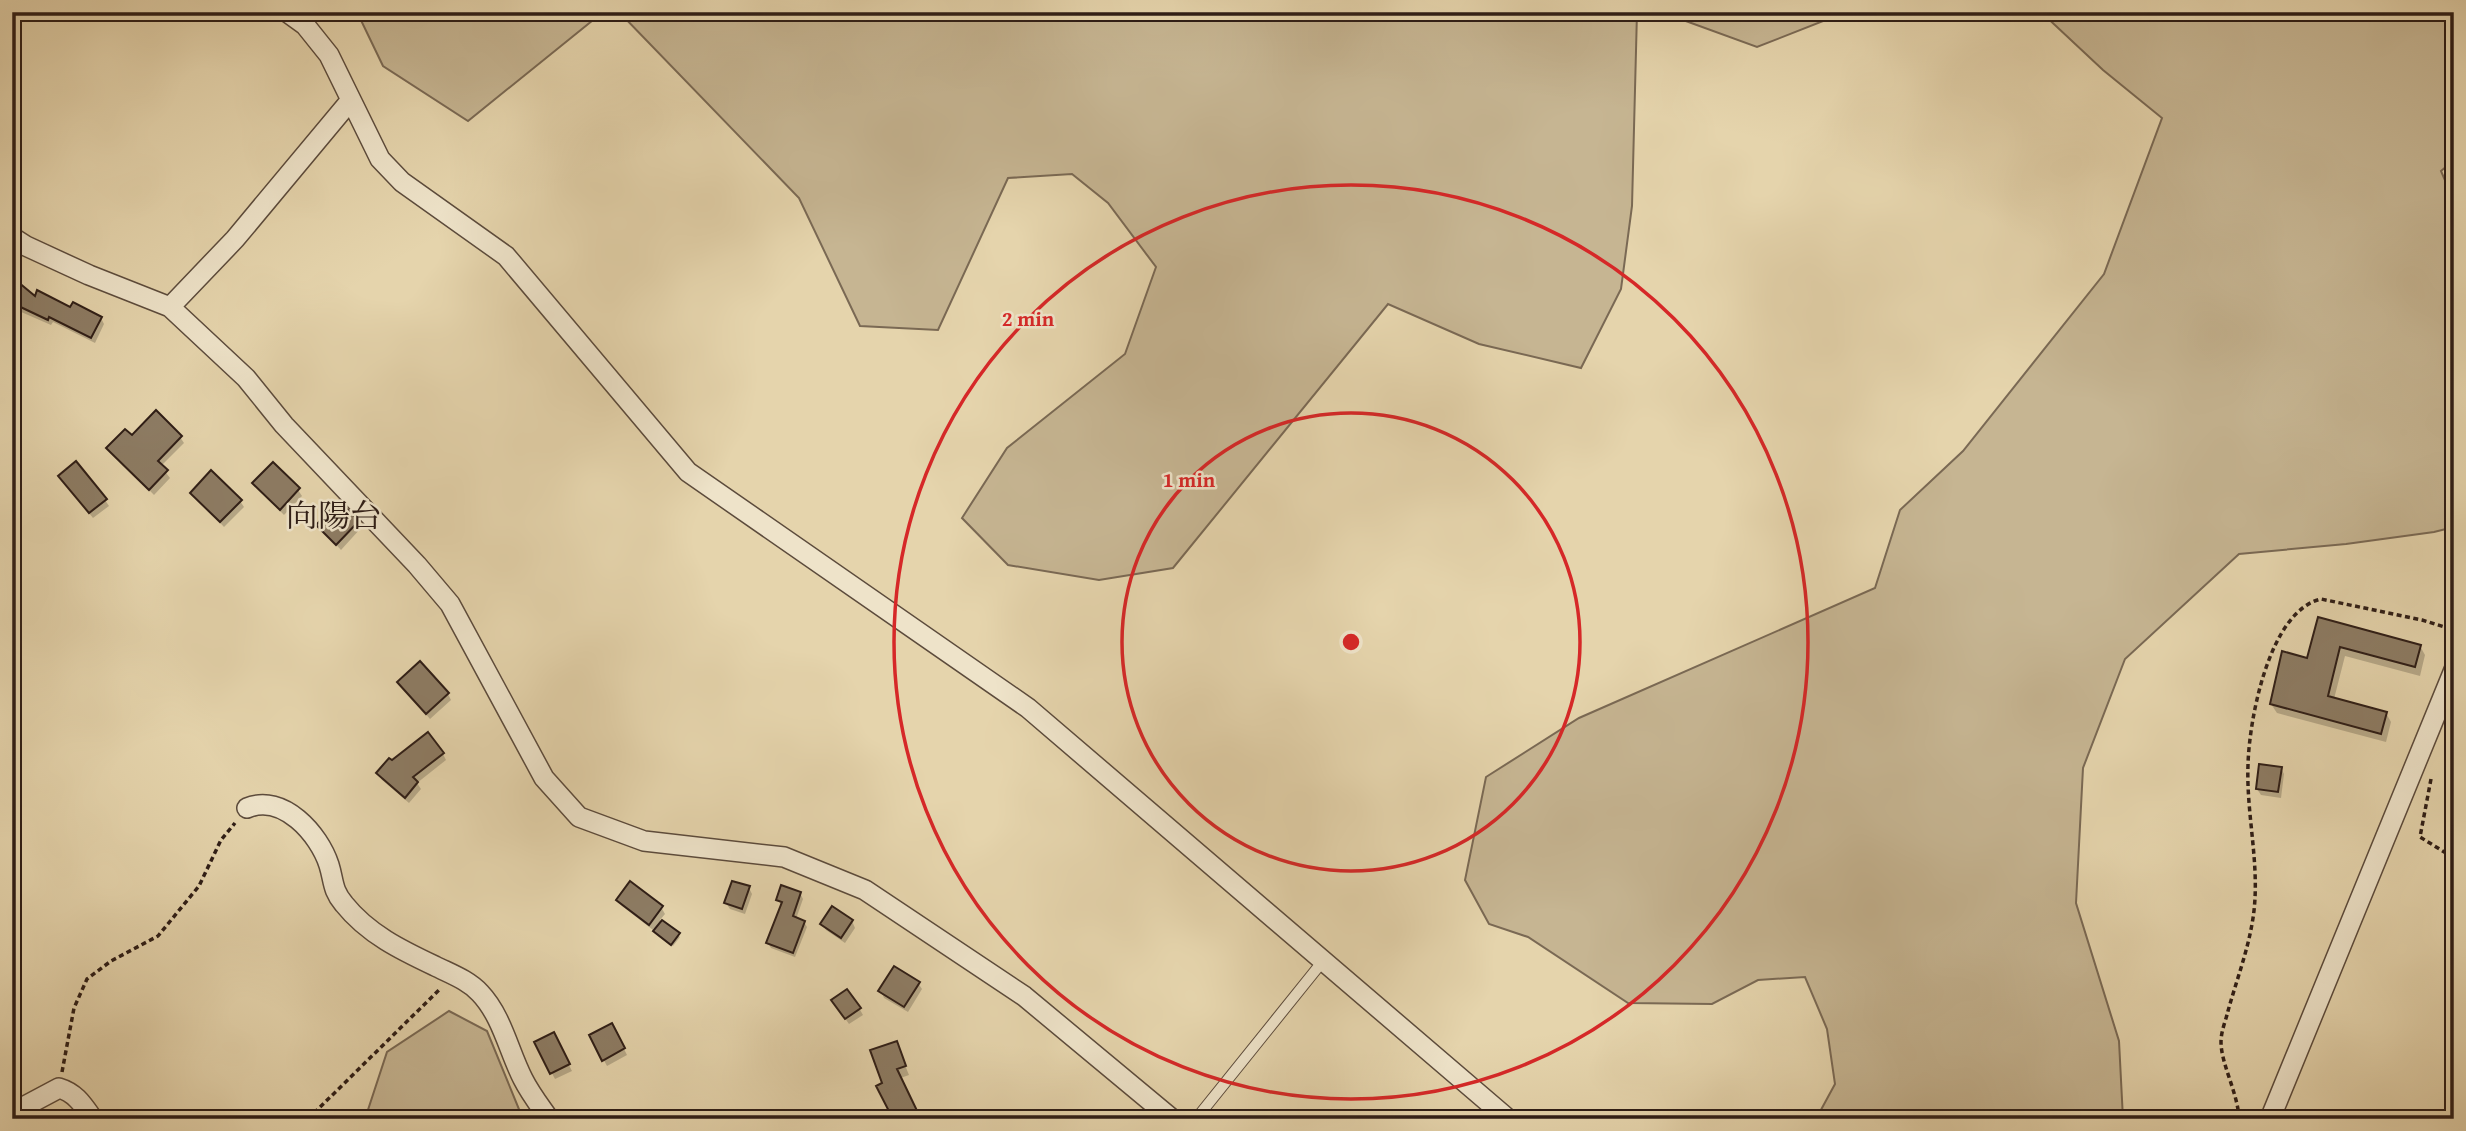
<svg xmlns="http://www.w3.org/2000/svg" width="2466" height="1131" font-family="'Gentium Book Plus','Noto Serif JP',serif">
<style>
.green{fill:#c6b592;stroke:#7a6954;stroke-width:2}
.shadow{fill:#0003}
.building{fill:#8d7c64;stroke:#2e1d16;stroke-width:2}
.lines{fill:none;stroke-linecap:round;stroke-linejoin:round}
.service-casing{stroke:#5c4b3c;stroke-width:12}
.minor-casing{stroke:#5c4b3c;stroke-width:22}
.path{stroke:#2e1d16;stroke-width:3.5;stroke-dasharray:5 3.5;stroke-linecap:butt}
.service{stroke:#eee3c9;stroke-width:10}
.minor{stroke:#eee3c9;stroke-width:19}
.ring{fill:none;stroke:#d62828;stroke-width:3.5}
.labels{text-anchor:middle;stroke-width:5;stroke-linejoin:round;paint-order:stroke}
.quarter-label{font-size:32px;fill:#2e1d16;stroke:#eee3c9}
.centre{fill:#d62828;stroke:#eee3c9;stroke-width:3.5}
.ring-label{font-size:21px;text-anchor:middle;font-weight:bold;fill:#d62828;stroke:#eee3c9;stroke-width:5;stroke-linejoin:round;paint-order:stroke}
</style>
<rect width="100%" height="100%" fill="#e5d4ac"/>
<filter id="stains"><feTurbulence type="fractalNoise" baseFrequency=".00286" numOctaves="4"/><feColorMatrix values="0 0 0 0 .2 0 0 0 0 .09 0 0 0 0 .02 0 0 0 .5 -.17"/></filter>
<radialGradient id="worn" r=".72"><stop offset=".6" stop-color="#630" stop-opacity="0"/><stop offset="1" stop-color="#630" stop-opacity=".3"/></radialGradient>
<path class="green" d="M 357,12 L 603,12 L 468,121 L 383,66 Z
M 619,12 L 1637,12 L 1632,206 L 1621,289 L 1581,368 L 1479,344 L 1388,304 L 1173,568 L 1099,580 L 1008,565 L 962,518 L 1007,448 L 1125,354 L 1156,267 L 1108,203 L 1072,174 L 1008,178 L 938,330 L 860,326 L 799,198 Z
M 1661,12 L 1846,12 L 1757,47 Z
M 2041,12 L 2454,12 L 2454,160 L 2441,171 L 2454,201 L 2454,527 L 2434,532 L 2346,544 L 2239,554 L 2125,659 L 2083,768 L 2076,903 L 2119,1041 L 2123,1119 L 1816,1119 L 1835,1084 L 1827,1029 L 1805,977 L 1758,980 L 1712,1004 L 1628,1003 L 1528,937 L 1489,924 L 1465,880 L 1486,777 L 1579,718 L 1875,588 L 1900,510 L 1963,451 L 2104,274 L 2162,118 L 2103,70 Z
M 449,1011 L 487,1031 L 523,1119 L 365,1119 L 387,1052 Z"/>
<path class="shadow" d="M 12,171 L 18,179 L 12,186 Z
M 12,280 L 35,299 L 101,318 L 104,324 L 95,343 L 53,322 L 51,325 L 12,308 Z
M 180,437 L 184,443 L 161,466 L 170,478 L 154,495 L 108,448 L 132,438 Z
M 64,482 L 105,500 L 109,506 L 93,518 Z
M 254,484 L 298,490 L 302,496 L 284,515 Z
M 192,493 L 240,501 L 244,507 L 224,527 Z
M 357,522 L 361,528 L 341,550 L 318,525 Z
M 2319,619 L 2420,646 L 2425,655 L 2420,676 L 2345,656 L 2334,699 L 2386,713 L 2391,722 L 2386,742 L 2277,713 L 2271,704 L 2308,660 Z
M 399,682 L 448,694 L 451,700 L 430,719 Z
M 443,754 L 446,760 L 417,783 L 421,789 L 409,803 L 382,780 L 378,774 L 392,762 Z
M 2281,768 L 2284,774 L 2281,798 L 2261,795 L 2257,789 Z
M 749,888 L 752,894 L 745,914 L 730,909 L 726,903 Z
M 800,893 L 803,899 L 796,919 L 804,922 L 807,927 L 795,957 L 771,948 L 768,943 L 782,906 L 778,900 Z
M 618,900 L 661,907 L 665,914 L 660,920 L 680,937 L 673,946 L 657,934 L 654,928 L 653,930 L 622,906 Z
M 852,921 L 855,928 L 845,943 L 826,930 L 822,924 Z
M 918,983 L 922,989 L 908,1012 L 884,998 L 881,991 Z
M 837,1007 L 859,1008 L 863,1015 L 849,1024 Z
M 612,1025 L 627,1055 L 607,1066 L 591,1036 Z
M 553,1034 L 572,1071 L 555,1079 L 536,1043 Z
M 896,1043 L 909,1075 L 884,1084 Z"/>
<path class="building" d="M 12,277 L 35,296 L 37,290 L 70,307 L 73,302 L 102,317 L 91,338 L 49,317 L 48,320 L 12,303 Z
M 156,410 L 182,436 L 158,461 L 168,470 L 149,490 L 106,448 L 125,429 L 132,435 Z
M 76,461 L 107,499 L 89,513 L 58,476 Z
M 273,462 L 300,488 L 280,510 L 252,483 Z
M 211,470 L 242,500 L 220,522 L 190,493 Z
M 339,501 L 359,521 L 336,545 L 316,525 Z
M 2318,617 L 2421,645 L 2415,667 L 2340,647 L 2328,696 L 2387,712 L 2381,734 L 2270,704 L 2282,651 L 2307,658 Z
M 420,661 L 449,693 L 426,714 L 397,682 Z
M 428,732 L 444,753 L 413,777 L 418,782 L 405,798 L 376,773 L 389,758 L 392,760 Z
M 2259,764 L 2282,767 L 2278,792 L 2256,789 Z
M 630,881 L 663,906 L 649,925 L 616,900 Z
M 732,881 L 750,886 L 742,909 L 724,903 Z
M 781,885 L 801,892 L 793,916 L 805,921 L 793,953 L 766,943 L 782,902 L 776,900 Z
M 832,906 L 853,920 L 841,938 L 820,924 Z
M 662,920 L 680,933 L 671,945 L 653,931 Z
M 894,966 L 920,982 L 904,1007 L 878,991 Z
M 847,989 L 861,1008 L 845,1019 L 831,1000 Z
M 612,1023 L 625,1048 L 602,1061 L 589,1035 Z
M 554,1032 L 570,1064 L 550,1074 L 534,1042 Z
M 897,1041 L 906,1066 L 897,1069 L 921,1119 L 893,1119 L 876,1086 L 882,1083 L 870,1050 Z"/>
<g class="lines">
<defs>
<path id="service" d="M 698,1119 L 713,1119
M 1196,1119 L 1323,961"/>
<path id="minor" d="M 287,12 L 305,25 L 329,55 L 380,159 L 402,182 L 506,256 L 688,472 L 1028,708 L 1508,1119
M 12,237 L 26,246 L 89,275 L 170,307 L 246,378 L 284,425 L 417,565 L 450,604 L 544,778 L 579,817 L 644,841 L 784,857 L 865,890 L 1024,996 L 1172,1119
M 170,307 L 235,239 L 350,101
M 247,808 C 283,793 319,834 329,865 C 334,881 332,890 344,904 C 368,934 401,950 435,966 C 451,974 468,980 480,993 C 502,1016 509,1052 523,1079 C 530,1093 540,1106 549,1119
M 12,1113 L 59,1088 C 76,1093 83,1105 93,1119
M 2270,1119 L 2454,670"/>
</defs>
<use href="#service" class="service-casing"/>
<use href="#minor" class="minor-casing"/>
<path class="path" d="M 2431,779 L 2420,837 L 2454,858
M 62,1072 L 74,1008 L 87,979 L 111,961 L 158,936 L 199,886 L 221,840 L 235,823
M 308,1119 L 441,988
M 2239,1119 C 2238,1093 2221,1064 2221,1042 C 2221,1031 2226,1020 2228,1011 C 2236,982 2247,953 2252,924 C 2262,871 2246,818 2248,765 C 2249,720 2269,611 2321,599 L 2422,620 L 2454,630"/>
<use href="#service" class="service"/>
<use href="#minor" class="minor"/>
</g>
<g class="ring">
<circle cx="1351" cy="642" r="229"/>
<circle cx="1351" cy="642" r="457"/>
</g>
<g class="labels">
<g class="quarter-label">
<text x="334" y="527">向陽台</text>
</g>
</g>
<circle cx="1351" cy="642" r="10" class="centre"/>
<g class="ring-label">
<text x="1028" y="326">2 min</text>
<text x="1189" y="487">1 min</text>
</g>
<rect width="2466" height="1131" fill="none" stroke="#e5d4ac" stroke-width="42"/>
<rect x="14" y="14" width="2438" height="1103" fill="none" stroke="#2e1d16" stroke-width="3.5"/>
<rect x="21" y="21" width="2424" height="1089" fill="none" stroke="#2e1d16" stroke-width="2"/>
<rect width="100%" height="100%" filter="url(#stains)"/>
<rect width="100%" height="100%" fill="url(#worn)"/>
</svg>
